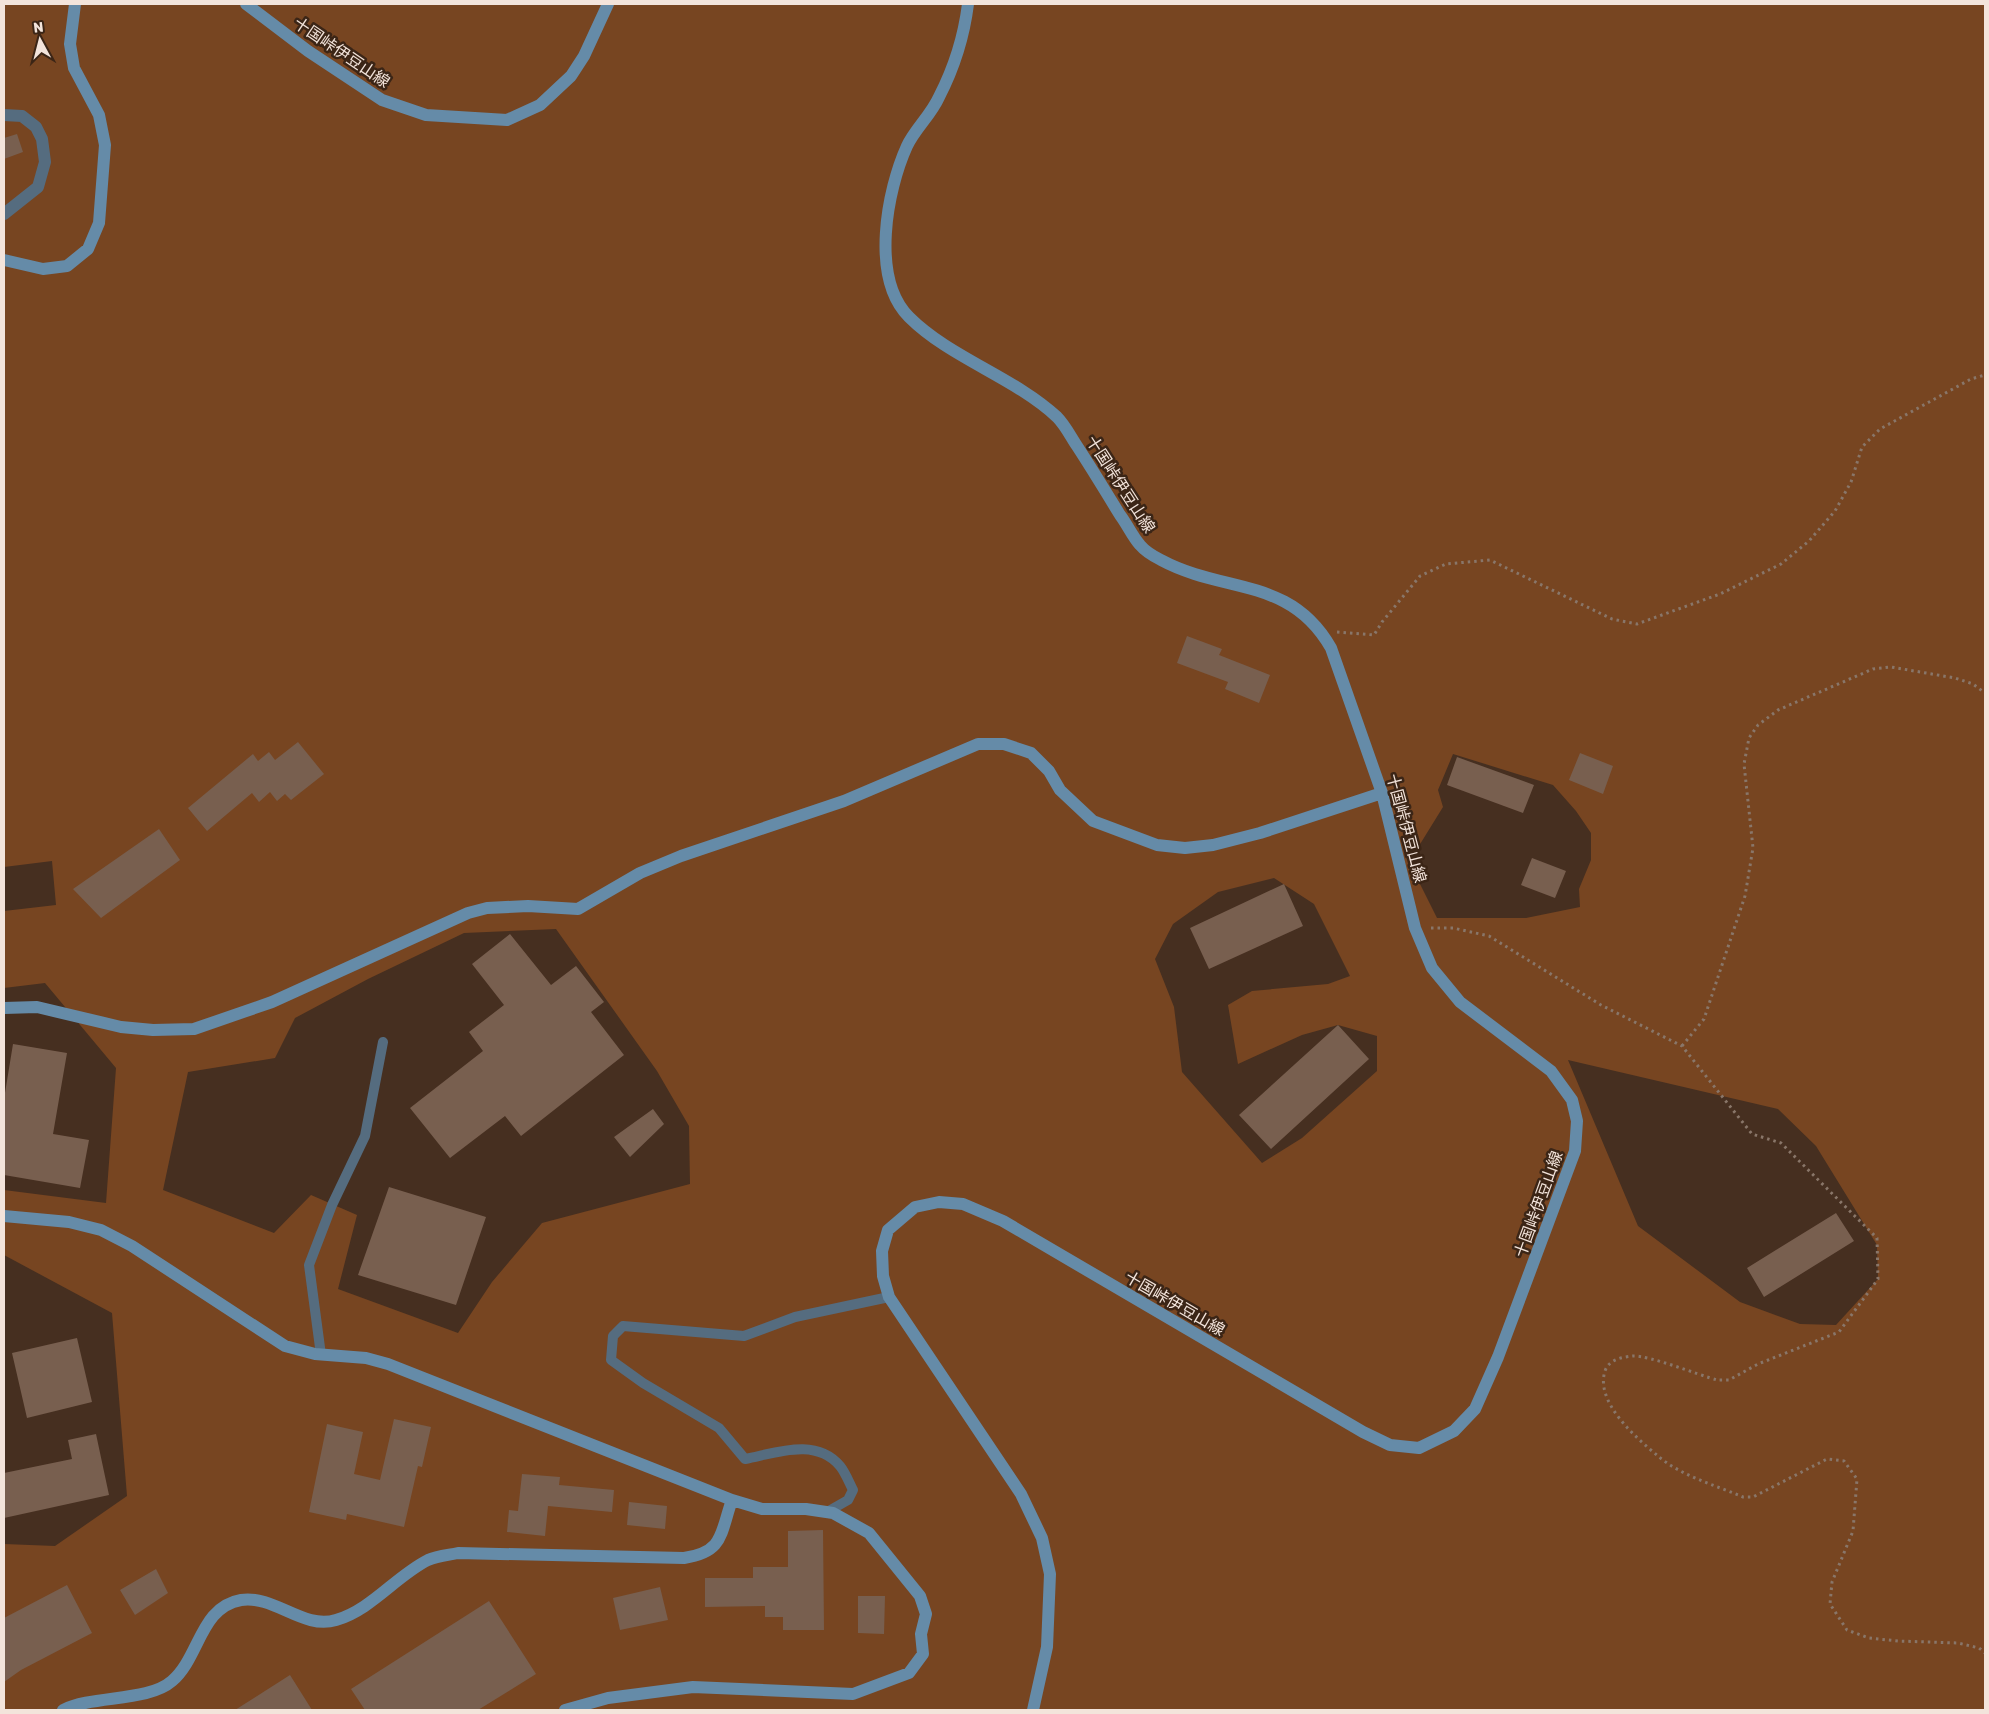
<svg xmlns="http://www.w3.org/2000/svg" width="1989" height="1714" font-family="Rubik,'Noto Sans JP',sans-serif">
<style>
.green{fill:#774521;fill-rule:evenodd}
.building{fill:#785f4f}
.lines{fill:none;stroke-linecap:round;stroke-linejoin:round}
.path{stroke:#897669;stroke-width:3;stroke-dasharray:2.5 4;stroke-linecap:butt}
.lane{stroke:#556c7f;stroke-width:10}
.street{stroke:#556c7f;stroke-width:12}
.secondary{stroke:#658ba8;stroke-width:12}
.labels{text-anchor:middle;stroke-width:5;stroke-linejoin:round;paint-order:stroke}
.street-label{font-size:16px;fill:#f3e4db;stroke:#3b2516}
</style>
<rect width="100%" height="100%" fill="#462f20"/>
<path class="green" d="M 4,4 L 1985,4 L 1985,1710 L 4,1710 L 4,1544 L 55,1546 L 127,1496 L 112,1313 L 4,1255 L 4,1190 L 106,1203 L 116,1068 L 45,983 L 4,988 L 4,911 L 56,905 L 52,861 L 4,867 ZM 1453,754 L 1553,785 L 1576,811 L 1591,833 L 1591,860 L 1579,889 L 1580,907 L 1526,918 L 1437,918 L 1409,862 L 1443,807 L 1438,790 ZM 1274,878 L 1314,904 L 1350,976 L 1328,984 L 1252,991 L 1228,1005 L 1238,1064 L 1302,1035 L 1338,1025 L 1377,1036 L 1377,1071 L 1302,1138 L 1262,1163 L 1182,1072 L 1174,1007 L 1155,959 L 1173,924 L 1218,892 ZM 556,929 L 657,1071 L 689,1126 L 690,1184 L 542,1223 L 492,1282 L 458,1333 L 338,1289 L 357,1215 L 311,1195 L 274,1233 L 163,1190 L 188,1072 L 275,1058 L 295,1018 L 368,979 L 464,933 ZM 1568,1060 L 1778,1109 L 1816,1146 L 1877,1245 L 1878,1279 L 1836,1325 L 1800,1324 L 1740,1302 L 1638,1226 Z"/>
<path class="building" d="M 17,134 L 23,152 L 4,159 L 4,138 Z
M 1187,636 L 1222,649 L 1219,655 L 1270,675 L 1259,703 L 1225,689 L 1228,682 L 1177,663 Z
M 298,742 L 324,774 L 291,800 L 285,794 L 277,801 L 270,792 L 259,802 L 252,793 L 207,831 L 188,808 L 253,754 L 258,761 L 269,752 L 275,760 Z
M 1580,753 L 1613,766 L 1603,794 L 1569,780 Z
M 1457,757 L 1534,785 L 1523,813 L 1447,785 Z
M 159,829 L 180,860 L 101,918 L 73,889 Z
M 1532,858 L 1566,871 L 1555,898 L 1521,885 Z
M 1284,884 L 1303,926 L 1209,969 L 1190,928 Z
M 510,934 L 551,985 L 576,966 L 604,1002 L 591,1012 L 624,1055 L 521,1136 L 505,1116 L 450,1158 L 410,1108 L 483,1051 L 469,1032 L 504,1005 L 472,964 Z
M 1338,1025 L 1369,1059 L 1271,1149 L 1239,1115 Z
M 13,1044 L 67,1053 L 53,1134 L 89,1140 L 80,1188 L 4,1175 L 4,1099 Z
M 653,1109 L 664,1124 L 630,1157 L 614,1137 Z
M 389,1187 L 486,1217 L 456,1305 L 358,1275 Z
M 1836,1213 L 1854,1241 L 1764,1297 L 1747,1268 Z
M 77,1338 L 92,1402 L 27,1418 L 12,1353 Z
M 394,1419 L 431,1427 L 422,1467 L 418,1466 L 404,1527 L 347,1514 L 346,1520 L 309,1512 L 327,1424 L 363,1432 L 354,1474 L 380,1480 Z
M 96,1434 L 109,1495 L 4,1518 L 4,1473 L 72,1459 L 68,1440 Z
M 522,1474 L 560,1477 L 559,1485 L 614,1490 L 612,1512 L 548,1506 L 545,1536 L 507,1532 L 509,1510 L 518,1511 Z
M 629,1502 L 667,1506 L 665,1529 L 627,1525 Z
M 823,1530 L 824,1630 L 783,1630 L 783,1617 L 765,1617 L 765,1606 L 705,1607 L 705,1578 L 753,1578 L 753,1567 L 788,1567 L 788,1531 Z
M 156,1569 L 168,1593 L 135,1615 L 120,1590 Z
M 67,1585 L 92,1633 L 21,1670 L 4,1682 L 4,1618 Z
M 660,1587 L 668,1620 L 620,1630 L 613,1598 Z
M 858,1596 L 885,1596 L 884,1634 L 858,1633 Z
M 489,1601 L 536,1674 L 478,1710 L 365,1710 L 351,1689 Z
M 290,1675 L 312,1710 L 235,1710 Z"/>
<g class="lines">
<path class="path" d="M 1337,632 L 1374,635 L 1382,622 L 1420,576 L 1446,564 L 1490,560 L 1612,619 L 1637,624 L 1720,594 L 1781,564 L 1809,541 L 1835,511 L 1851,482 L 1862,447 L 1880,429 L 1971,379 L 1985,375
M 1431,928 L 1453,928 L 1489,936 L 1601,1005 L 1682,1046 L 1752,1134 L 1781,1143 L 1877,1238 L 1878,1279 L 1839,1332 L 1758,1364 L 1729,1380 L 1717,1380 C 1699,1375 1648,1355 1633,1356 C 1623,1357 1609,1359 1605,1371 C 1595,1402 1635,1437 1658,1456 C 1681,1476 1715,1485 1743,1497 L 1753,1497 L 1827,1459 L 1844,1461 L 1857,1479 L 1853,1531 L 1832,1582 L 1830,1604 L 1847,1630 L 1869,1638 L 1898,1641 L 1958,1643 L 1979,1648 L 1985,1653
M 1682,1046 L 1704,1019 L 1745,896 L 1753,848 L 1744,764 L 1749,738 L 1758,725 L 1778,710 L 1873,669 L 1891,667 L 1955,678 L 1973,684 L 1985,693"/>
<path class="lane" d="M 321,1355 L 309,1265 L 332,1205 L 365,1136 L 383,1042
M 827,1512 L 848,1500 L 853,1490 C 849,1482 845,1472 840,1466 C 816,1437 776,1453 745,1459 L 719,1428 L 643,1383 L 611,1360 L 613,1336 L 623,1326 L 744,1336 L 795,1317 L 889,1297"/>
<path class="street" d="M 4,115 L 22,116 L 36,127 L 42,139 L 45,162 L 38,187 L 4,214"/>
<path class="secondary" d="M 246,4 L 308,51 L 382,100 L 426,115 L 507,120 L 540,105 L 571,76 L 584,56 L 608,4
M 968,4 C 964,36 954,68 939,97 C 931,115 915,129 907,146 C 887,190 870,278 909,317 C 950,358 1014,377 1057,417 C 1065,425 1071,437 1077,446 C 1092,469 1106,492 1120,515 C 1127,524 1132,536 1140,545 C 1145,551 1155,557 1161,560 C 1224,594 1290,576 1331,648 L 1382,793 L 1415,928 L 1432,968 L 1460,1002 L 1551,1071 L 1572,1100 L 1577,1121 L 1575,1151 L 1498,1357 L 1475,1409 L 1454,1431 L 1419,1448 L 1390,1445 L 1363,1432 L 1003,1221 L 963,1204 L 939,1202 L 915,1207 L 888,1230 L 882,1251 L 883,1276 L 889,1297 L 1021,1494 L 1042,1538 L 1050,1574 L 1047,1647 L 1033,1710
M 4,260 L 43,269 L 67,266 L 88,249 L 99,223 L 105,145 L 99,115 L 74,68 L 70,44 L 75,4
M 4,1008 L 37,1007 L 121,1027 L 153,1030 L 194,1029 L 272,1002 L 468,913 L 487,908 L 528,906 L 578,909 L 640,873 L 681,856 L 844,801 L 978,744 L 1004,744 L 1031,753 L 1049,771 L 1060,790 L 1093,821 L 1157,845 L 1185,848 L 1213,845 L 1260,833 L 1382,793
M 4,1216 L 69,1222 L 101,1230 L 132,1246 L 285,1346 L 315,1354 L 366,1358 L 388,1364 L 732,1500 L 762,1509 L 806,1509 L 833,1513 L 869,1533 L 920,1596 L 926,1614 L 921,1634 L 923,1654 L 909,1673 L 853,1694 L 693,1687 L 608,1698 L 565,1710
M 63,1710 C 93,1695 148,1702 172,1681 C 200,1657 200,1607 241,1600 C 275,1595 303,1630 336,1620 C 371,1610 396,1576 428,1560 C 437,1556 449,1555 458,1553 L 684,1558 C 724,1552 720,1534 732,1500"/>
</g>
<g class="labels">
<g class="street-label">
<text transform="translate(342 52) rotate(34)" y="6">十国峠伊豆山線</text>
<text transform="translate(1121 484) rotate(57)" y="6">十国峠伊豆山線</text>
<text transform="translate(1407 828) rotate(75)" y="6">十国峠伊豆山線</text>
<text transform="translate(1538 1204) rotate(-70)" y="6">十国峠伊豆山線</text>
<text transform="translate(1175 1303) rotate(30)" y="6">十国峠伊豆山線</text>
</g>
</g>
<rect width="1989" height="1714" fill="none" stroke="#f3e4db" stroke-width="10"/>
<g transform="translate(40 40) rotate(353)" stroke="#3b2516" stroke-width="4" paint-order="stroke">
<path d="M0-4L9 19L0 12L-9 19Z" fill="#f3e4db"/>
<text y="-8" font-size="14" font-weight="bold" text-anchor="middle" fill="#f3e4db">N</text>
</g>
</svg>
